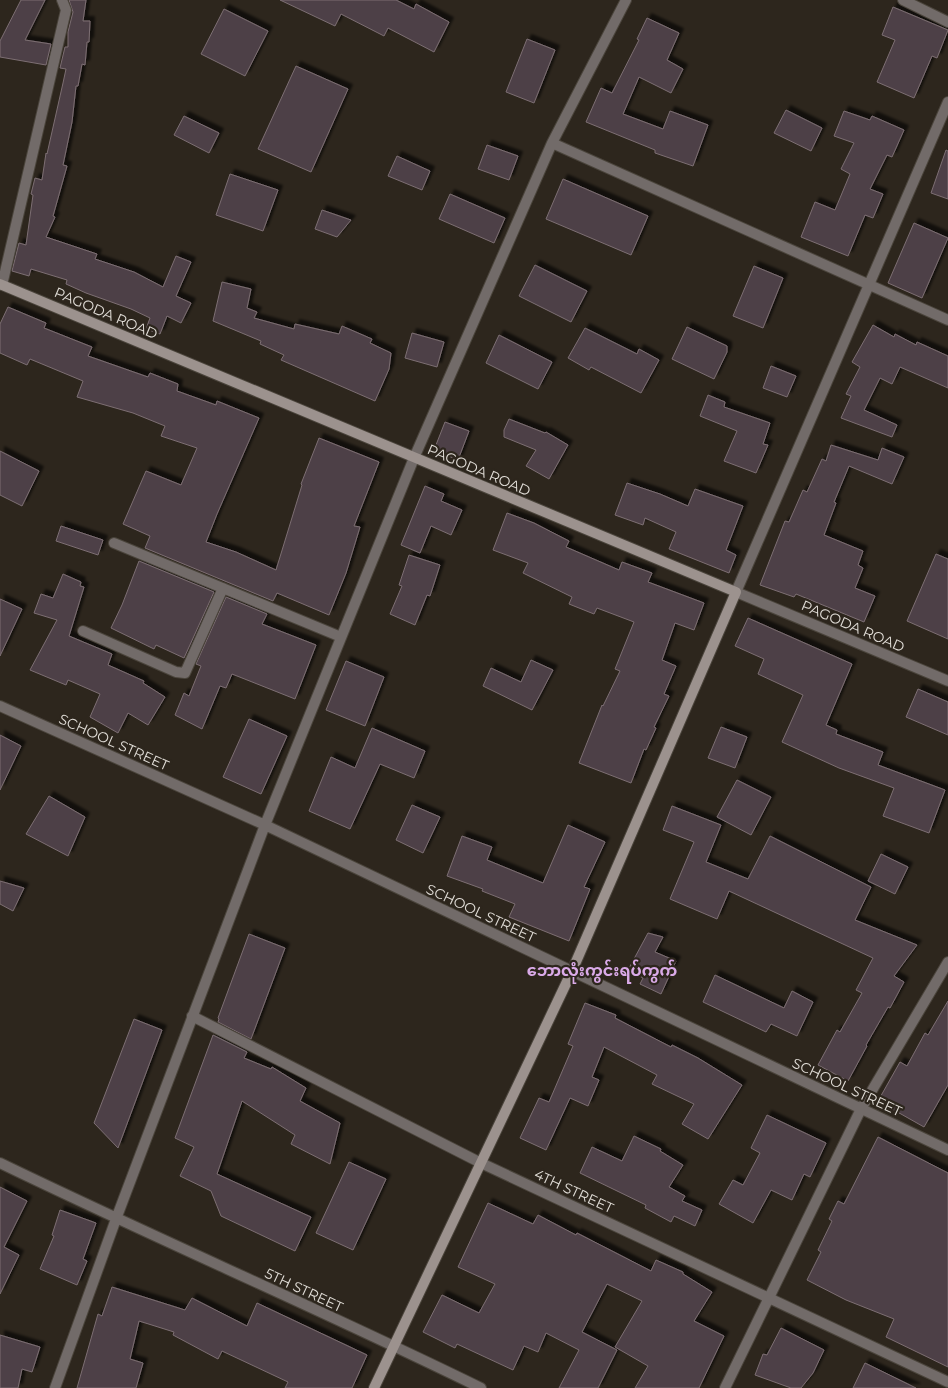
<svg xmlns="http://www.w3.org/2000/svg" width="948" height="1388" font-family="Montserrat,'Noto Sans Myanmar',sans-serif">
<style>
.building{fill:#4e4146;stroke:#7c6e73;filter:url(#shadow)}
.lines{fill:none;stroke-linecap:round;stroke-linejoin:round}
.minor-casing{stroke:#4a443b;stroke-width:12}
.secondary-casing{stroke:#4a443b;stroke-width:12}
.minor{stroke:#726b69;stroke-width:10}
.secondary{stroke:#9c928e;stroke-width:10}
.labels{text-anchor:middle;stroke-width:4.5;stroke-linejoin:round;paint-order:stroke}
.street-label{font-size:14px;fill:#e3dfd9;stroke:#2d261d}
.quarter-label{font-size:16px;font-weight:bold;fill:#daaae8;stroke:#2d261d}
</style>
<defs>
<filter id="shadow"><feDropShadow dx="4.5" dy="-4.5" stdDeviation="1" flood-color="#0009"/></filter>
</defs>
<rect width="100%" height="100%" fill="#2d261d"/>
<path class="building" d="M 21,0 L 45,0 L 25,40 L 51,44 L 46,65 L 0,57 L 0,41 Z
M 69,0 L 86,0 L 83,21 L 90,21 L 89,42 L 87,42 L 85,65 L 82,64 L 78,86 L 76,86 L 72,122 L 63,165 L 67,166 L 53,216 L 55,217 L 46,237 L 97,254 L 95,259 L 134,272 L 163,287 L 176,256 L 191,262 L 176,296 L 191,303 L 181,323 L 167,316 L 160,334 L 146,329 L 150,318 L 131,309 L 86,293 L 66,284 L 67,280 L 31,269 L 29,276 L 12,271 L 19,243 L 26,245 L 33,195 L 31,194 L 35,178 L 42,180 L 46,153 L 47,154 L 63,83 L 66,69 L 60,68 L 65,47 L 68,47 L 68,32 L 73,12 Z
M 280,0 L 396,0 L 414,9 L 416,4 L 449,22 L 434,52 L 388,28 L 384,36 L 341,14 L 335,26 Z
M 893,7 L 948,30 L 937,58 L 932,56 L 914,98 L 877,82 L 895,40 L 882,35 Z
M 224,9 L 268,31 L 245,76 L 201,54 Z
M 647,18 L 679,33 L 667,60 L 683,69 L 671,93 L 639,77 L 623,114 L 663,129 L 670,111 L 708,125 L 693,166 L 655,153 L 655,150 L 586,122 L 601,88 L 612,93 L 639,40 L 637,39 Z
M 527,39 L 555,50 L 534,103 L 506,92 Z
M 296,66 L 348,89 L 311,172 L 258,149 Z
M 786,110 L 822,128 L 811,151 L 774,133 Z
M 844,111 L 870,120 L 872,116 L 904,130 L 892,157 L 887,155 L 870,189 L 883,194 L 873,218 L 865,215 L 848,256 L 801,237 L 815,202 L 835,210 L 850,174 L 841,169 L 854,143 L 834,136 Z
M 184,116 L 219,133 L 209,153 L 174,135 Z
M 487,145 L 518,156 L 509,180 L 478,169 Z
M 946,150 L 948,151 L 948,199 L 931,193 Z
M 397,156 L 430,171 L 422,190 L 388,176 Z
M 230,174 L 278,190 L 263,231 L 216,215 Z
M 563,179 L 648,216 L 631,255 L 546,219 Z
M 450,194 L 505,218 L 494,243 L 439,219 Z
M 322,210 L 351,220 L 337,237 L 315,229 Z
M 914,223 L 948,238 L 922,298 L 888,283 Z
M 535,265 L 587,291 L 571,322 L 519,296 Z
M 754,266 L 783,278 L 763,328 L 733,316 Z
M 222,282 L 251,289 L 247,308 L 257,312 L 254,318 L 294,329 L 295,324 L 339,334 L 342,326 L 372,339 L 370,343 L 391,353 L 389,369 L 375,401 L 281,360 L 284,355 L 260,344 L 261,341 L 213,321 Z
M 8,307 L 46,323 L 44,328 L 92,347 L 88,356 L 148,377 L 150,373 L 178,384 L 177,391 L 216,405 L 217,401 L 259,418 L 217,514 L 206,542 L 236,552 L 276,570 L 302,485 L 301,484 L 319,438 L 379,462 L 354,526 L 360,527 L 346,573 L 329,615 L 277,593 L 273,601 L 145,548 L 150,536 L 123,524 L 146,471 L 181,485 L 197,448 L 161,436 L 165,426 L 133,413 L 77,397 L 83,381 L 30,359 L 27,365 L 0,353 L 0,324 Z
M 873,325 L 894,337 L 895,334 L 916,345 L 917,342 L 948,356 L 948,388 L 900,367 L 892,384 L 880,378 L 864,410 L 897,425 L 892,437 L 841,418 L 851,396 L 846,394 L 860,367 L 852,362 Z
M 687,327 L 727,346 L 727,352 L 714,379 L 672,359 Z
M 585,328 L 637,354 L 639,349 L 659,360 L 641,393 L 591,367 L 589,370 L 568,358 Z
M 412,333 L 444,342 L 437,367 L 405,358 Z
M 499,335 L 552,362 L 538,389 L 486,363 Z
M 771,366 L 796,376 L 787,397 L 763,388 Z
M 708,395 L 725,402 L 724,407 L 770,423 L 763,444 L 768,445 L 756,473 L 724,461 L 737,431 L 700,416 Z
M 509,419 L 545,433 L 546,432 L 568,445 L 549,479 L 526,466 L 536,450 L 504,437 L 504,430 Z
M 445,422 L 469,431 L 458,460 L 434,450 Z
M 831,445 L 878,460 L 882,448 L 904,457 L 892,484 L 849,466 L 834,502 L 836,503 L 824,535 L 863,551 L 858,565 L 863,568 L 855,588 L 875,596 L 864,622 L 796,594 L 794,597 L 760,585 L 785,521 L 789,522 L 803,490 L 807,492 L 822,459 L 826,461 Z
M 0,451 L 39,471 L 22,506 L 0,495 Z
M 627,483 L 660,494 L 688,506 L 695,489 L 743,506 L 726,550 L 736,555 L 729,573 L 669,549 L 676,532 L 645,518 L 643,525 L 615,515 Z
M 425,486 L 444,494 L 441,501 L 462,510 L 451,535 L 431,526 L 420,553 L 401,545 Z
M 507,513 L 534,523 L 569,541 L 566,547 L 619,570 L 622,562 L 652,573 L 648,582 L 704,603 L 694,630 L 675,623 L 662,660 L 676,666 L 664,694 L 669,696 L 654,727 L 656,728 L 646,750 L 644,749 L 631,783 L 579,763 L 602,705 L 603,706 L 620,671 L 615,669 L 634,622 L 597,608 L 594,614 L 569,604 L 572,597 L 523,573 L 528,563 L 493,550 Z
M 61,526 L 103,540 L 98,555 L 56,541 Z
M 936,554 L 948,559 L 948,639 L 907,621 Z
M 409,555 L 440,565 L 430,596 L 427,595 L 415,625 L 390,614 L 402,586 L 399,585 Z
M 139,561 L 214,592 L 184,658 L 156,645 L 154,649 L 111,628 L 122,605 Z
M 63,574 L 81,582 L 80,586 L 84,587 L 69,636 L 112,654 L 108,665 L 144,681 L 143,683 L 165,697 L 148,725 L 128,713 L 118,733 L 90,717 L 100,694 L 68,680 L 66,685 L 30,670 L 57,620 L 34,613 L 41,594 L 53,598 Z
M 226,597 L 267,614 L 262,624 L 316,645 L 295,699 L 232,674 L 226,688 L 220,686 L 202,729 L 175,715 L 184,693 L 189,696 L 201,666 L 196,664 Z
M 0,599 L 22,609 L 0,656 Z
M 748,618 L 852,664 L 826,725 L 837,730 L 836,734 L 883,752 L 878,765 L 945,790 L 929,833 L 883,816 L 894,788 L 839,768 L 782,742 L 803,695 L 758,674 L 764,659 L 735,646 Z
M 531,660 L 553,670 L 532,710 L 483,686 L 491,668 L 521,682 Z
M 346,661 L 384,677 L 365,726 L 326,710 Z
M 918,689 L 948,702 L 948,735 L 906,717 Z
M 249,719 L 287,736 L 261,794 L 223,777 Z
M 721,727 L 747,737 L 735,768 L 708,758 Z
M 372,728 L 425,751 L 414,778 L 380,764 L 350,829 L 309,811 L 331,757 L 355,768 Z
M 0,735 L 21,746 L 0,790 Z
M 737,780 L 771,797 L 751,835 L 717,817 Z
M 49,796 L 85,817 L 68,856 L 26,834 Z
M 412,805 L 440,817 L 423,853 L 396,840 Z
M 672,806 L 721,825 L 706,862 L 748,879 L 770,836 L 871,887 L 855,920 L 917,945 L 894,976 L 904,982 L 890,1008 L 888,1007 L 866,1045 L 867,1046 L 848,1081 L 818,1065 L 837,1030 L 840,1032 L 862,993 L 856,990 L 873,958 L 729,891 L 717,919 L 670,899 L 694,842 L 663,830 Z
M 568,825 L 605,842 L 584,887 L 590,889 L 569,941 L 509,917 L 515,904 L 482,891 L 483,889 L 447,876 L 462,836 L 492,847 L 487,860 L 543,883 Z
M 881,854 L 908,867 L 895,894 L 868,881 Z
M 0,881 L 24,888 L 13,911 L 0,904 Z
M 648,933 L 663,937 L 655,952 L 676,961 L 661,994 L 640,984 L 643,978 L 628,970 Z
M 249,934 L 285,948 L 251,1039 L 218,1022 L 219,1019 L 218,1018 Z
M 715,975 L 784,1008 L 792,991 L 813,1002 L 797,1036 L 771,1024 L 766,1032 L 703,1002 Z
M 948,1001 L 948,1085 L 924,1127 L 878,1101 L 900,1062 L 907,1066 L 925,1033 L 928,1035 Z
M 585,1003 L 616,1015 L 615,1018 L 671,1047 L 672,1045 L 698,1058 L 742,1085 L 708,1139 L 682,1124 L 694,1104 L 652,1084 L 657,1075 L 604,1047 L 592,1077 L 599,1080 L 588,1106 L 570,1098 L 546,1150 L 520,1138 L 539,1098 L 549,1102 L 573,1046 L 568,1044 Z
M 134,1019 L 162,1030 L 118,1148 L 94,1123 Z
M 213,1035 L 247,1052 L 244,1058 L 271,1069 L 272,1067 L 306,1088 L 300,1101 L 340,1123 L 330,1164 L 291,1144 L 295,1135 L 242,1101 L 217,1174 L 311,1217 L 295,1251 L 221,1216 L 211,1191 L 180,1176 L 194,1147 L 175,1138 Z
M 767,1115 L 826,1143 L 810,1177 L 804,1174 L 792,1200 L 771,1190 L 753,1223 L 719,1204 L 733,1180 L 743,1185 L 760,1153 L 751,1148 Z
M 634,1136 L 661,1149 L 660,1151 L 683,1165 L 669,1187 L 685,1196 L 682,1201 L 702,1210 L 695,1226 L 674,1216 L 671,1222 L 645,1208 L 646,1205 L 580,1173 L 592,1147 L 622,1161 Z
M 878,1137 L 948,1173 L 948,1367 L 886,1337 L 894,1319 L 846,1300 L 807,1280 L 821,1252 L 818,1250 L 832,1221 L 829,1219 L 838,1201 L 844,1204 Z
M 349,1162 L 386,1179 L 353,1250 L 316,1233 Z
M 0,1187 L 27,1201 L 4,1247 L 19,1255 L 0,1294 Z
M 488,1203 L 533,1224 L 538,1215 L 576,1235 L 577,1233 L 651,1271 L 656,1260 L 683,1272 L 683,1274 L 712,1292 L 694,1321 L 724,1336 L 699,1388 L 635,1388 L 648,1366 L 615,1347 L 642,1301 L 607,1284 L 582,1332 L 617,1350 L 598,1388 L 559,1388 L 579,1350 L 546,1333 L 538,1352 L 524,1346 L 513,1370 L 457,1344 L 455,1348 L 423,1332 L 442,1295 L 479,1313 L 495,1284 L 458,1267 Z
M 60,1210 L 96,1223 L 83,1259 L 87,1261 L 77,1285 L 40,1269 L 54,1236 L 52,1235 Z
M 112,1287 L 185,1310 L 192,1298 L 247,1326 L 257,1303 L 367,1355 L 352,1388 L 285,1388 L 288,1382 L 222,1351 L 218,1359 L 173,1335 L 174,1332 L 139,1321 L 130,1359 L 143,1363 L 136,1388 L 77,1388 L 98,1314 L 102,1316 Z
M 781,1328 L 824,1350 L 813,1373 L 801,1388 L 791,1388 L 755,1375 L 763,1354 L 767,1355 Z
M 0,1335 L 40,1347 L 32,1372 L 22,1369 L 18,1388 L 0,1388 Z
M 865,1363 L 916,1388 L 853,1388 Z"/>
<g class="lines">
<defs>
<path id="minor" d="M 903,0 L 948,22
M 948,102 L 736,592 L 948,681
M 552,143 L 948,320
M 2,285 L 66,10 L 62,0
M 114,543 L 341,637
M 83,631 L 176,672 L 185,673 L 223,588
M 0,706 L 265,825 L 948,1150
M 192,1016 L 481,1163 L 948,1382
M 0,1163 C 159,1240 322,1310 481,1388
M 55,1388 L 116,1219 L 265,825 L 414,458 L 552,143 L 626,0
M 725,1388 L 861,1109 L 948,962"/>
<path id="secondary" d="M 0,284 L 736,592 L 572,971 L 374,1388"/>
</defs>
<use href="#minor" class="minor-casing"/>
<use href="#secondary" class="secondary-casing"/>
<use href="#minor" class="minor"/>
<use href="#secondary" class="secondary"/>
</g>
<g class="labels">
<g class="street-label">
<text transform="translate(106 313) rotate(23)" y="5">PAGODA ROAD</text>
<text transform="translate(479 470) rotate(23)" y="5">PAGODA ROAD</text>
<text transform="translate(853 626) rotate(23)" y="5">PAGODA ROAD</text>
<text transform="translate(114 742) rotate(24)" y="5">SCHOOL STREET</text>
<text transform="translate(481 913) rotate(25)" y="5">SCHOOL STREET</text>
<text transform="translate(847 1087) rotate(25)" y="5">SCHOOL STREET</text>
<text transform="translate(574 1191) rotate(25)" y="5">4TH STREET</text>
<text transform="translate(304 1290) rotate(25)" y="5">5TH STREET</text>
</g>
<g class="quarter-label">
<text x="602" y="976">ဘောလုံးကွင်းရပ်ကွက်</text>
</g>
</g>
</svg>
